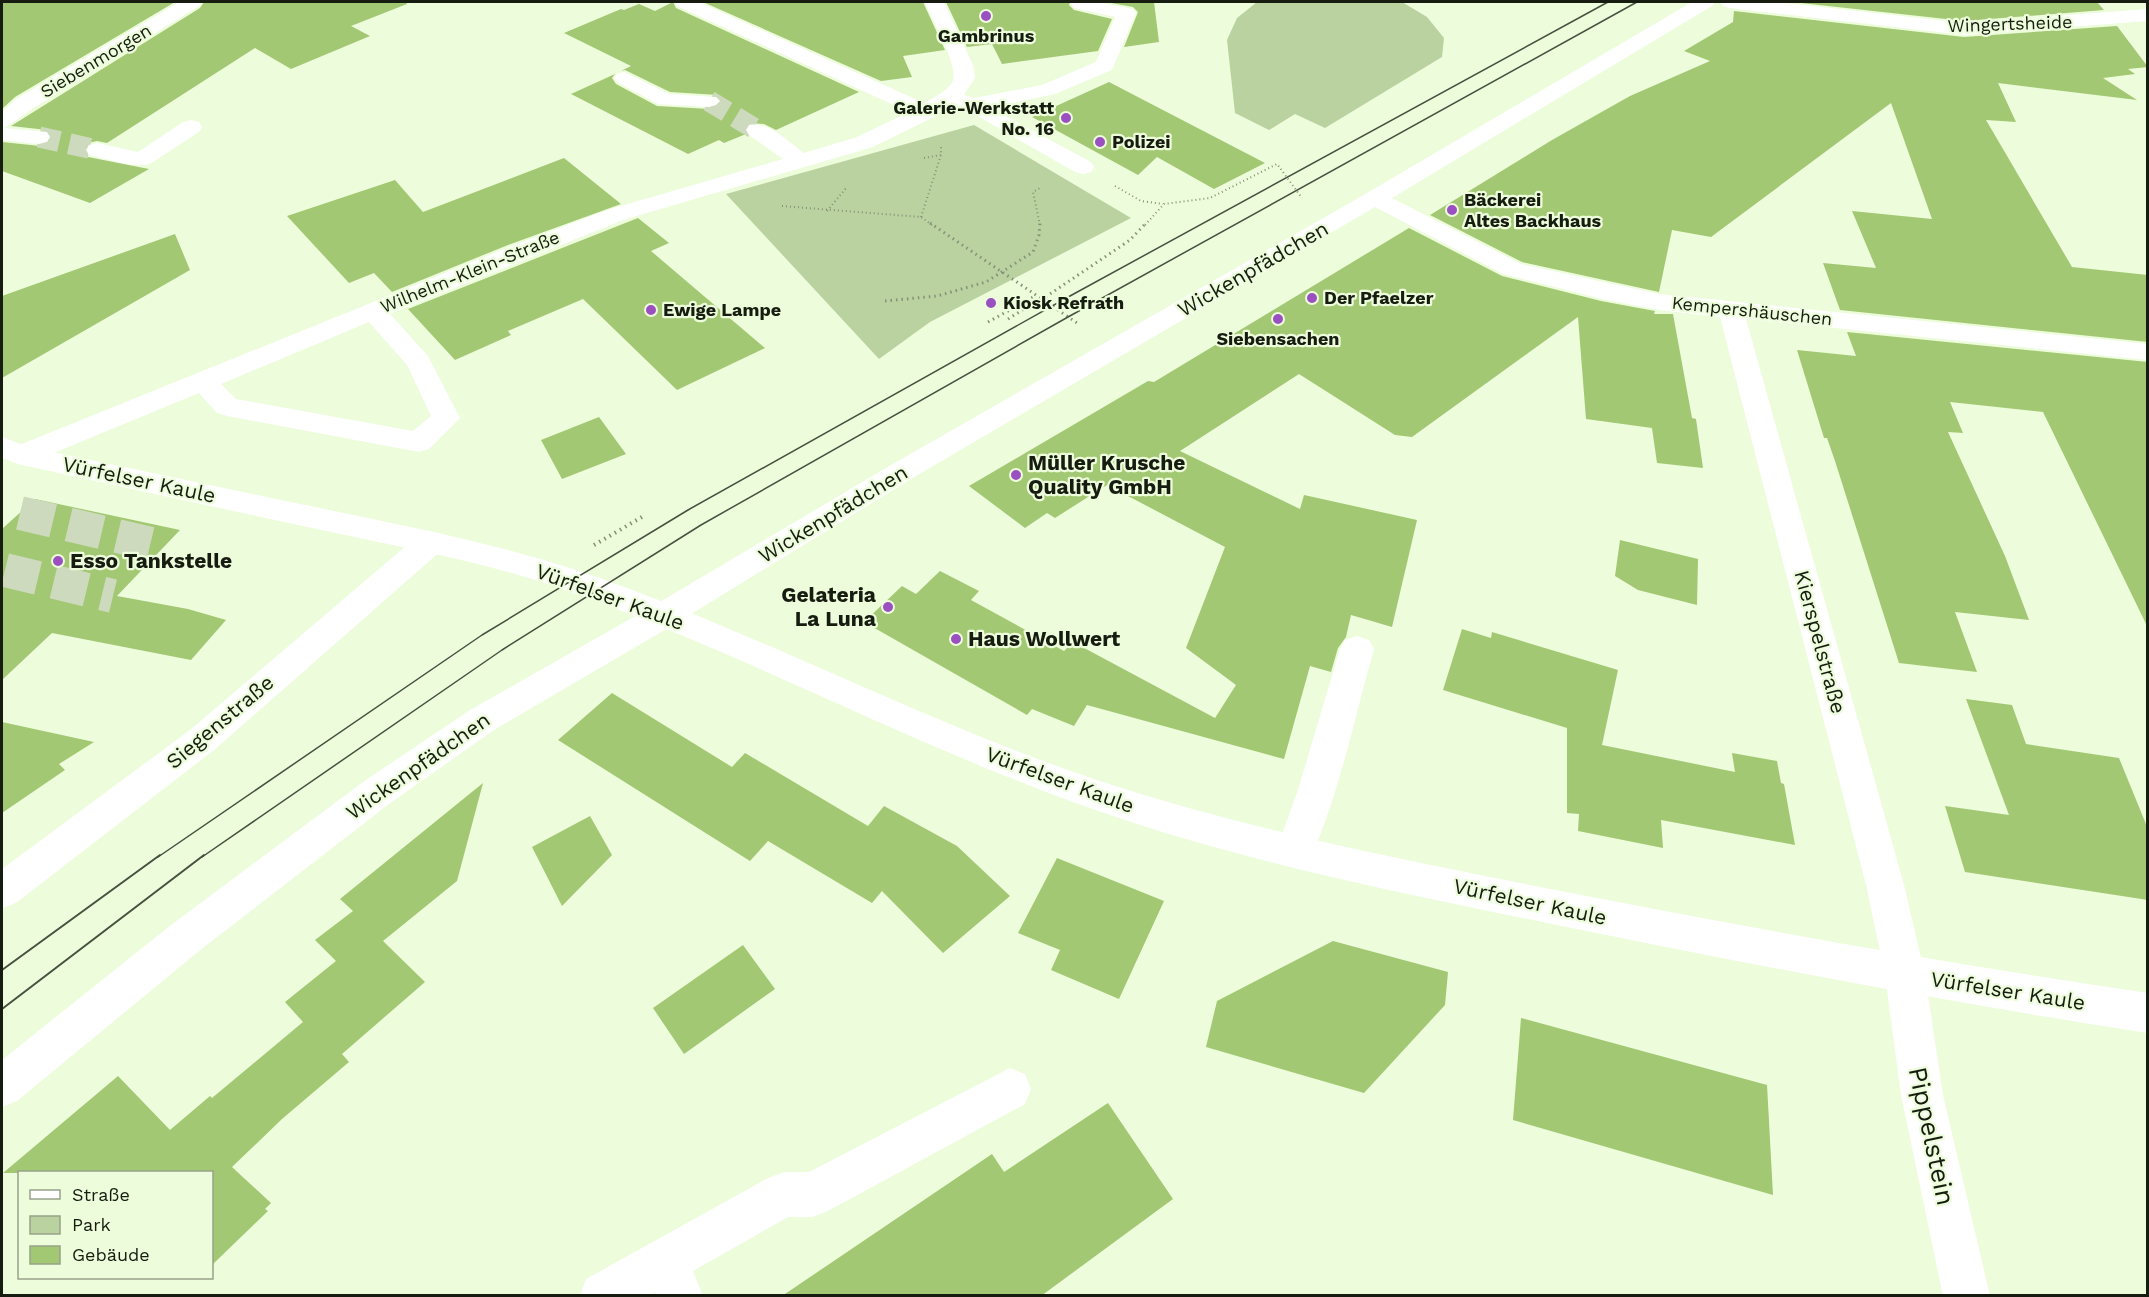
<svg xmlns="http://www.w3.org/2000/svg" width="2149" height="1297" font-family="'Work Sans',sans-serif">
<style>
.green{fill:#bad29f}
.building{fill:#a3c873}
.lines{fill:none;stroke-linecap:round;stroke-linejoin:round}
.minor-tunnel-far1{stroke:#cddabd;stroke-width:21;stroke-dasharray:21 10;stroke-linecap:butt}
.minor-tunnel{stroke:#cddabd;stroke-width:34;stroke-dasharray:34 16;stroke-linecap:butt}
.path-far2{stroke:#86917a;stroke-width:2;stroke-dasharray:1 3;stroke-linecap:butt}
.path-far1{stroke:#86917a;stroke-width:3;stroke-dasharray:1.5 4;stroke-linecap:butt}
.path{stroke:#86917a;stroke-width:4;stroke-dasharray:1.5 4.5;stroke-linecap:butt}
.minor{fill:#fff;fill-rule:evenodd}
.major{fill:#fff;fill-rule:evenodd}
.tram-far1{stroke:#485140;stroke-width:1.5}
.tram{stroke:#485140;stroke-width:2}
.poi-dot{fill:#9b50c2;stroke:#edfcdb;stroke-width:2}
.labels{text-anchor:middle;stroke-width:4.5;stroke-linejoin:round;paint-order:stroke}
.far-street-label{font-size:18px;fill:#161c10;stroke:#edfcdb}
.far-poi-label{font-size:18px;font-weight:bold;fill:#161c10;stroke:#edfcdb;text-anchor:start}
.street-label{font-size:21px;fill:#161c10;stroke:#edfcdb}
.poi-label{font-size:21px;font-weight:bold;fill:#161c10;stroke:#edfcdb;text-anchor:start}
.near-street-label{font-size:26px;fill:#161c10;stroke:#edfcdb}
</style>
<rect width="100%" height="100%" fill="#edfcdb"/>
<path class="green" d="M 1257,2 L 1402,2 L 1427,17 L 1444,38 L 1442,57 L 1325,128 L 1295,114 L 1269,130 L 1235,113 L 1227,40 L 1237,18 Z
M 974,125 L 1131,218 L 930,322 L 879,359 L 726,194 Z"/>
<path class="building" d="M 2,2 L 175,2 L 15,97 L 2,109 Z
M 204,2 L 406,2 L 407,4 L 351,26 L 370,36 L 291,69 L 255,48 L 107,143 L 97,141 L 88,143 L 84,151 L 88,157 L 149,169 L 90,203 L 2,171 L 2,142 L 40,146 L 48,144 L 52,138 L 47,130 L 11,126 L 200,8 Z
M 673,2 L 676,8 L 859,92 L 776,130 L 764,124 L 749,123 L 744,129 L 746,134 L 724,143 L 719,140 L 688,154 L 571,94 L 615,74 L 612,78 L 616,84 L 657,106 L 709,109 L 718,107 L 722,101 L 718,95 L 670,92 L 625,70 L 621,71 L 631,66 L 564,33 L 621,9 L 624,10 L 639,4 L 655,11 Z
M 703,2 L 923,2 L 945,50 L 903,56 L 912,77 L 881,81 Z
M 946,2 L 1070,2 L 1069,5 L 1074,10 L 1112,19 L 1098,51 L 1002,64 L 992,44 L 967,47 Z
M 1106,2 L 1154,2 L 1159,42 L 1124,47 L 1138,12 L 1133,7 Z
M 1792,2 L 2097,2 L 2104,10 L 1964,21 Z
M 1734,11 L 1964,37 L 2117,26 L 2148,67 L 2128,69 L 2135,74 L 2103,78 L 2137,100 L 1998,83 L 2016,122 L 1986,120 L 2072,267 L 2148,275 L 2148,342 L 1840,310 L 1823,263 L 1876,268 L 1852,211 L 1932,219 L 1891,103 L 1711,237 L 1672,230 L 1659,292 L 1522,262 L 1430,215 L 1552,140 L 1630,96 L 1710,61 L 1684,51 L 1733,22 Z
M 1109,82 L 1265,163 L 1214,189 L 1157,157 L 1138,175 L 1032,117 Z
M 564,158 L 621,204 L 508,245 L 392,292 L 374,273 L 349,283 L 287,216 L 395,180 L 423,212 Z
M 638,218 L 669,243 L 651,251 L 765,348 L 677,390 L 583,299 L 508,331 L 511,335 L 455,360 L 408,309 Z
M 1409,228 L 1502,276 L 1601,301 L 1655,311 L 1654,314 L 1673,314 L 1692,418 L 1696,419 L 1703,468 L 1657,463 L 1652,428 L 1586,419 L 1578,317 L 1412,437 L 1395,435 L 1299,374 L 1180,451 L 1300,509 L 1304,495 L 1417,520 L 1392,627 L 1351,615 L 1346,637 L 1338,648 L 1331,672 L 1310,666 L 1284,759 L 1087,705 L 1074,726 L 1032,709 L 1027,715 L 864,622 L 902,586 L 916,594 L 940,571 L 979,591 L 971,600 L 1064,651 L 1073,642 L 1215,718 L 1236,685 L 1186,648 L 1225,547 L 1107,485 L 1055,518 L 1047,513 L 1025,528 L 969,486 L 1148,381 L 1154,382 Z
M 175,234 L 190,270 L 2,378 L 2,296 Z
M 1847,332 L 2148,362 L 2148,628 L 2043,412 L 1950,402 L 1963,433 L 1948,432 L 2005,556 L 2029,620 L 1955,612 L 1977,672 L 1899,663 L 1835,461 L 1827,438 L 1824,438 L 1797,350 L 1856,356 Z
M 599,417 L 626,454 L 562,479 L 541,440 Z
M 35,499 L 180,530 L 117,596 L 188,609 L 226,620 L 191,660 L 52,633 L 2,680 L 2,529 Z
M 1620,540 L 1698,559 L 1697,605 L 1638,590 L 1615,576 Z
M 1462,629 L 1491,638 L 1492,632 L 1618,670 L 1602,745 L 1735,772 L 1732,753 L 1777,761 L 1781,783 L 1784,784 L 1795,845 L 1661,820 L 1663,848 L 1578,831 L 1579,814 L 1567,813 L 1567,728 L 1443,690 Z
M 612,693 L 732,767 L 745,753 L 868,826 L 884,806 L 957,846 L 1010,896 L 943,953 L 882,891 L 872,903 L 768,841 L 750,861 L 558,740 Z
M 1966,699 L 2012,705 L 2026,744 L 2119,758 L 2148,829 L 2148,900 L 1965,872 L 1945,806 L 2009,815 Z
M 2,722 L 94,742 L 59,764 L 65,770 L 2,813 Z
M 483,783 L 457,881 L 383,941 L 425,982 L 342,1054 L 349,1062 L 282,1119 L 232,1167 L 271,1203 L 265,1209 L 268,1211 L 212,1265 L 212,1173 L 3,1173 L 118,1076 L 170,1130 L 210,1096 L 212,1098 L 303,1022 L 285,1002 L 336,961 L 315,940 L 353,911 L 340,899 Z
M 590,816 L 612,855 L 562,906 L 532,847 Z
M 1057,858 L 1164,901 L 1119,999 L 1051,970 L 1060,950 L 1018,933 Z
M 1333,941 L 1448,972 L 1445,1005 L 1364,1093 L 1206,1047 L 1217,1001 Z
M 743,945 L 775,989 L 684,1054 L 653,1008 Z
M 1521,1018 L 1767,1085 L 1773,1195 L 1513,1120 Z
M 1108,1103 L 1173,1199 L 1041,1296 L 782,1296 L 992,1154 L 1004,1172 Z"/>
<g class="lines">
<path class="minor-tunnel-far1" d="M 709,101 L 757,130
M 39,137 L 97,150"/>
<path class="minor-tunnel" d="M 20,513 L 164,547
M 5,570 L 113,596"/>
<path class="path-far2" d="M 924,158 L 941,155
M 1115,186 L 1141,201 L 1163,204
M 782,206 L 921,217 L 932,225
M 827,211 L 847,187
M 921,217 L 941,155 L 941,146
M 1040,225 L 1033,192 L 1042,187
M 1145,225 L 1164,204 L 1210,198 L 1277,164 L 1302,198"/>
<path class="path-far1" d="M 930,223 L 1080,325
M 1041,300 L 1130,240 L 1146,223
M 885,301 L 937,296 L 986,282 L 1033,252 L 1039,235 L 1040,223
M 1008,319 L 1040,299
M 988,322 L 1035,296"/>
<path class="path" d="M 594,545 L 642,517"/>
<path class="minor" d="M 179,2 L 202,2 L 199,6 L 32,109 L 5,128 L 47,132 L 50,137 L 47,142 L 39,144 L 2,140 L 2,112 L 16,99 Z
M 675,2 L 699,2 L 924,103 C 933,98 945,92 951,84 C 963,71 930,17 925,2 L 944,2 L 973,65 L 975,78 L 964,95 L 974,98 L 1042,85 L 1096,62 L 1115,17 L 1074,8 L 1071,4 L 1073,2 L 1097,2 L 1133,9 L 1136,13 L 1112,70 L 1055,94 L 991,108 L 1091,162 L 1094,167 L 1091,172 L 1083,174 L 1075,172 L 953,102 L 934,117 L 873,147 L 623,220 L 390,314 L 428,356 L 460,418 L 429,449 L 419,452 L 227,416 L 217,413 L 199,393 L 32,462 L 22,465 L 12,462 L 8,455 L 12,448 L 509,247 L 607,210 L 783,159 L 749,135 L 746,130 L 749,125 C 769,121 788,142 804,153 L 857,137 L 909,112 L 677,6 ZM 369,322 L 407,365 L 431,416 L 413,431 L 236,399 L 221,384 Z
M 1692,2 L 1715,2 L 1712,6 L 1392,198 L 1521,264 L 1659,294 L 2148,344 L 2148,360 L 1746,319 L 1904,885 L 1925,975 L 1943,1095 L 1990,1296 L 1943,1296 L 1901,1095 L 1885,975 L 1866,885 L 1720,317 L 1659,310 L 1602,299 L 1503,274 L 1375,207 L 911,479 L 675,624 L 494,730 L 389,804 L 199,951 L 17,1101 L 2,1107 L 2,1060 L 171,925 L 363,782 L 470,710 L 653,606 L 891,465 L 1367,193 Z
M 1720,2 L 1776,2 L 1964,23 L 2148,9 L 2148,21 L 1964,35 L 1730,8 L 1723,6 Z
M 624,72 L 669,94 L 716,97 L 720,101 L 716,105 L 709,107 L 658,104 L 617,82 L 614,78 L 617,74 Z
M 191,120 L 199,122 L 202,127 L 199,132 L 150,164 C 132,168 107,159 89,155 L 86,150 L 89,145 L 97,143 L 138,152 L 183,122 Z
M 431,531 L 442,534 L 446,542 L 442,550 L 214,750 L 16,903 L 2,908 L 2,869 L 190,730 L 420,534 Z
M 1357,636 L 1369,640 L 1374,649 C 1355,716 1338,800 1308,863 L 1295,867 L 1282,863 L 1276,851 L 1297,793 L 1340,649 L 1345,640 Z
M 1010,1068 L 1025,1074 L 1031,1089 L 1025,1104 L 828,1211 L 812,1217 L 788,1217 L 693,1271 L 703,1296 L 656,1296 L 655,1292 L 650,1296 L 580,1296 L 586,1279 L 768,1178 L 784,1172 L 809,1172 Z"/>
<path class="major" d="M 2,437 L 28,447 C 126,467 223,488 320,508 C 410,527 500,544 588,574 C 775,639 951,737 1141,794 C 1279,836 1420,863 1561,891 C 1755,929 1951,964 2148,993 L 2148,1033 C 1946,1002 1747,964 1547,923 C 1410,895 1271,867 1137,824 C 940,761 758,658 562,589 C 486,562 405,548 326,531 C 224,509 123,487 22,465 L 2,458 Z"/>
<path class="tram-far1" d="M 158,857 L 482,635 L 688,510 L 1070,296 L 1608,2
M 202,857 L 502,650 L 701,525 L 1068,317 L 1637,2"/>
<path class="tram" d="M 2,970 L 160,855
M 2,1009 L 204,855"/>
</g>
<g class="poi-dot">
<circle cx="986" cy="16" r="6"/>
<circle cx="1066" cy="118" r="6"/>
<circle cx="1100" cy="142" r="6"/>
<circle cx="1452" cy="210" r="6"/>
<circle cx="1312" cy="298" r="6"/>
<circle cx="991" cy="303" r="6"/>
<circle cx="651" cy="310" r="6"/>
<circle cx="1278" cy="319" r="6"/>
<circle cx="1016" cy="475" r="6"/>
<circle cx="58" cy="561" r="6"/>
<circle cx="888" cy="607" r="6"/>
<circle cx="956" cy="639" r="6"/>
</g>
<g class="labels">
<g class="far-street-label">
<text transform="translate(2010 24) rotate(-2)" y="6">Wingertsheide</text>
<text transform="translate(96 61) rotate(-31)" y="6">Siebenmorgen</text>
<text transform="translate(470 272) rotate(-22)" y="6">Wilhelm-Klein-Straße</text>
<text transform="translate(1752 311) rotate(6)" y="6">Kempershäuschen</text>
</g>
<g class="far-poi-label">
<text x="986" y="42" text-anchor="middle">Gambrinus</text>
<text x="1054" y="114" text-anchor="end">Galerie-Werkstatt<tspan x="1054" dy="21">No. 16</tspan></text>
<text x="1112" y="148">Polizei</text>
<text x="1464" y="206">Bäckerei<tspan x="1464" dy="21">Altes Backhaus</tspan></text>
<text x="1324" y="304">Der Pfaelzer</text>
<text x="1003" y="309">Kiosk Refrath</text>
<text x="663" y="316">Ewige Lampe</text>
<text x="1278" y="345" text-anchor="middle">Siebensachen</text>
</g>
<g class="street-label">
<text transform="translate(1253 269) rotate(-30)" y="7">Wickenpfädchen</text>
<text transform="translate(139 480) rotate(12)" y="7">Vürfelser Kaule</text>
<text transform="translate(833 514) rotate(-31)" y="7">Wickenpfädchen</text>
<text transform="translate(610 597) rotate(20)" y="7">Vürfelser Kaule</text>
<text transform="translate(1820 642) rotate(75)" y="7">Kierspelstraße</text>
<text transform="translate(220 722) rotate(-40)" y="7">Siegenstraße</text>
<text transform="translate(418 766) rotate(-35)" y="7">Wickenpfädchen</text>
<text transform="translate(1060 780) rotate(20)" y="7">Vürfelser Kaule</text>
<text transform="translate(1530 902) rotate(12)" y="7">Vürfelser Kaule</text>
<text transform="translate(2008 991) rotate(9)" y="7">Vürfelser Kaule</text>
</g>
<g class="poi-label">
<text x="1028" y="470">Müller Krusche<tspan x="1028" dy="24">Quality GmbH</tspan></text>
<text x="70" y="568">Esso Tankstelle</text>
<text x="876" y="602" text-anchor="end">Gelateria<tspan x="876" dy="24">La Luna</tspan></text>
<text x="968" y="646">Haus Wollwert</text>
</g>
<g class="near-street-label">
<text transform="translate(1932 1136) rotate(78)" y="9">Pippelstein</text>
</g>
</g>
<rect width="2149" height="1297" fill="none" stroke="#161c10" stroke-width="6"/>
<rect x="18" y="1171" width="195" height="108" fill="#edfcdb" stroke="#97a28a" stroke-width="1.5"/>
<rect x="30" y="1190" width="30" height="9" fill="#ffffff" stroke="#97a28a" stroke-width="1.5"/>
<text x="72" y="1201" font-size="18" fill="#161c10">Straße</text>
<rect x="30" y="1216" width="30" height="18" fill="#bad29f" stroke="#97a28a" stroke-width="1.5"/>
<text x="72" y="1231" font-size="18" fill="#161c10">Park</text>
<rect x="30" y="1246" width="30" height="18" fill="#a3c873" stroke="#97a28a" stroke-width="1.5"/>
<text x="72" y="1261" font-size="18" fill="#161c10">Gebäude</text>
</svg>
